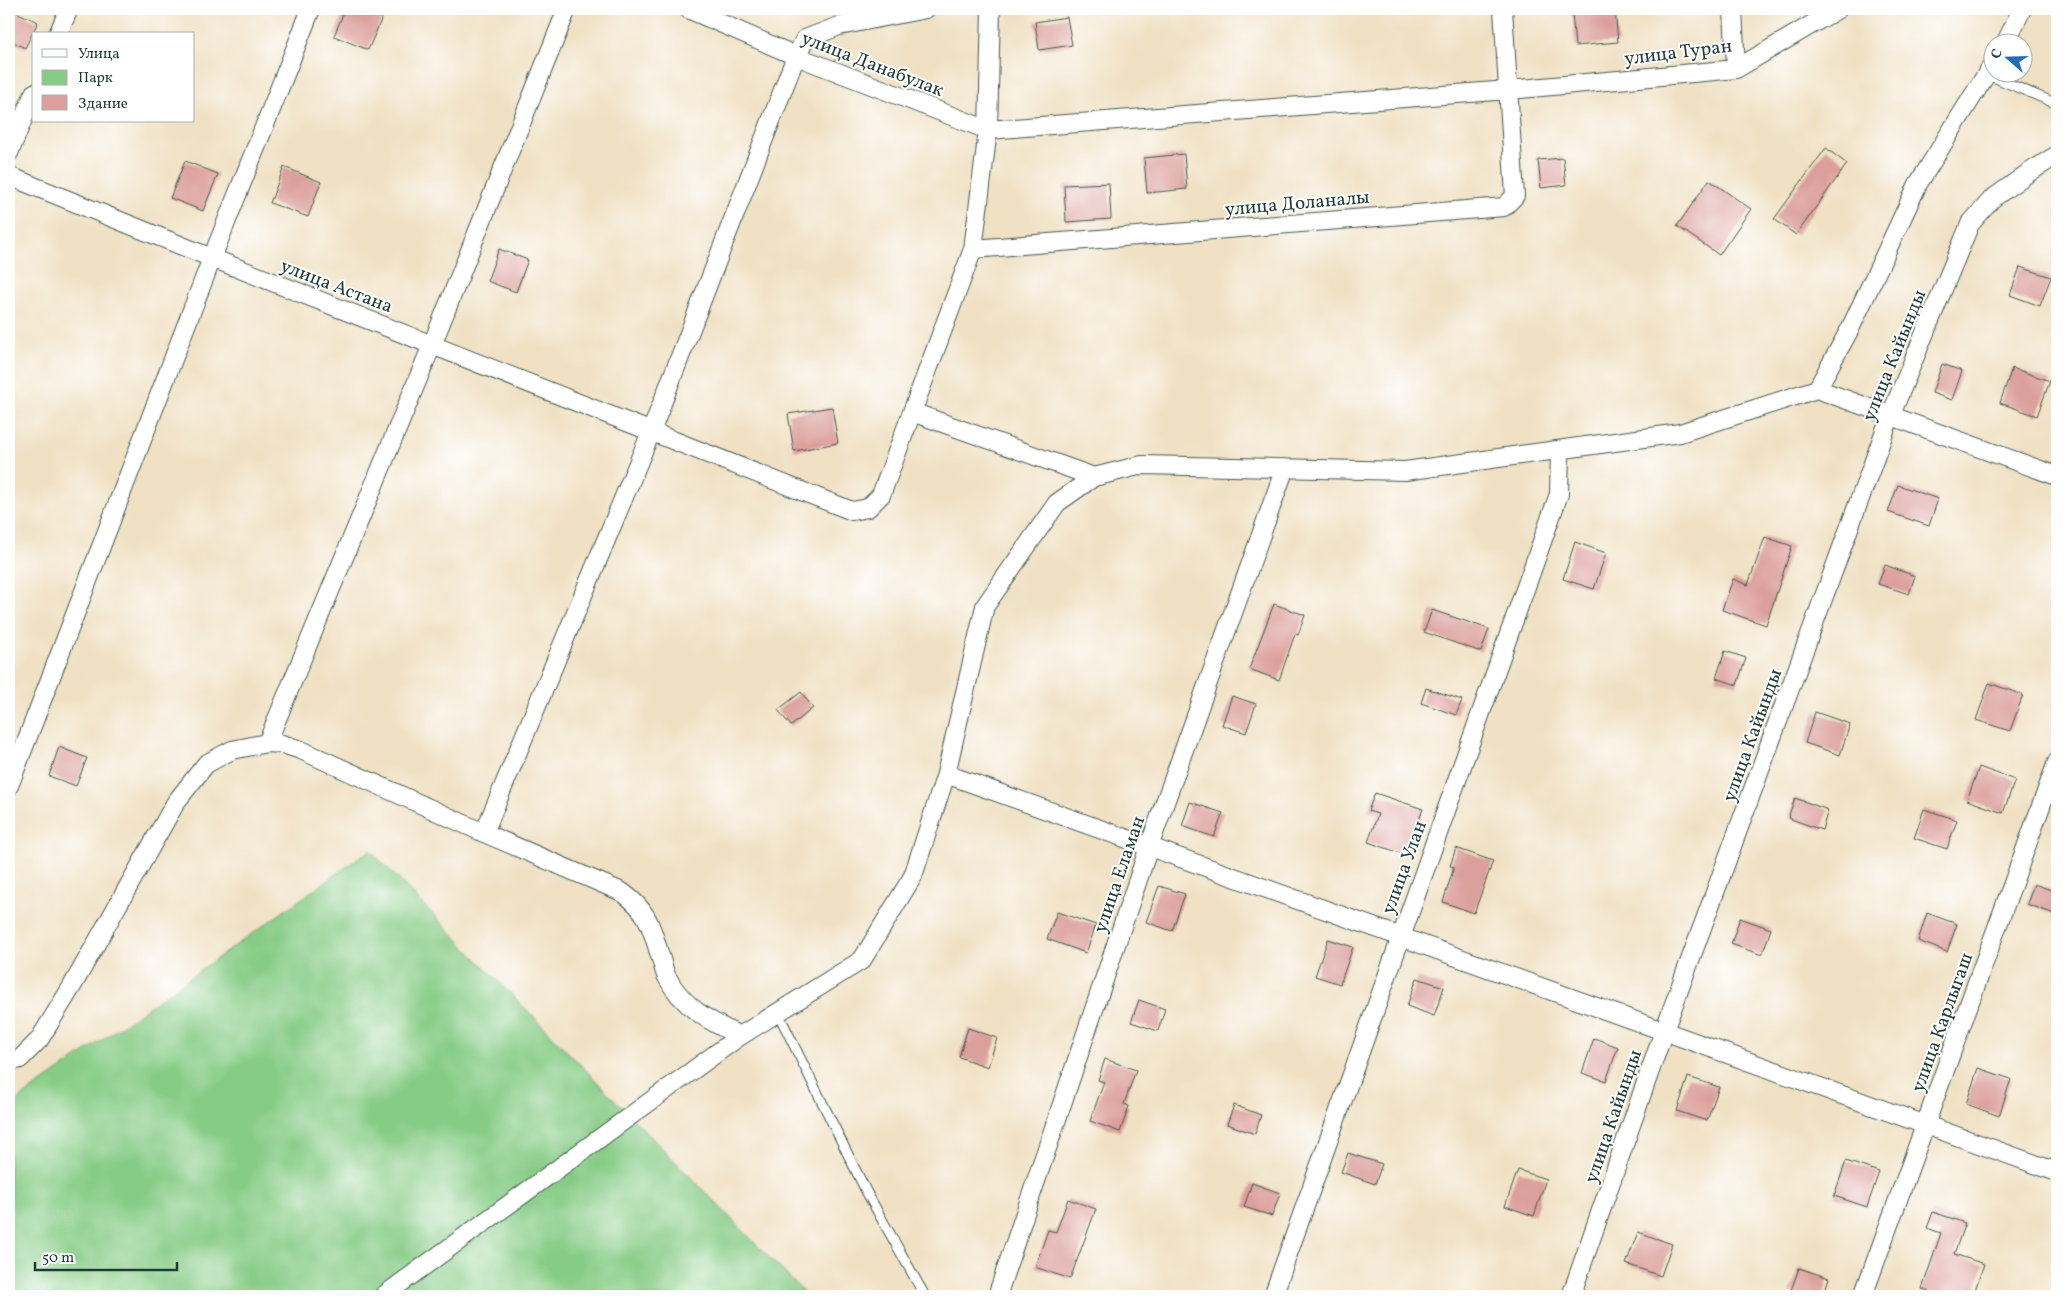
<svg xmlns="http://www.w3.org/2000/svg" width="2066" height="1305" font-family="Vollkorn,serif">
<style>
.green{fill:#87cc86;stroke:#53845d}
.building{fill:#dca09c}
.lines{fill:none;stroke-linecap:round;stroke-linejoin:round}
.lane-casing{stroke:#3e564a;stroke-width:11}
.street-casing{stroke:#3e564a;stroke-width:20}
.lane{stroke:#fff;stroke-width:9}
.street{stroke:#fff;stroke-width:18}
.labels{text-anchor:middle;stroke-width:4;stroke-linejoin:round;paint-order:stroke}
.street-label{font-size:19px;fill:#1f3d34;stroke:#fff}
</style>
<rect width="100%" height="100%" fill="#fff"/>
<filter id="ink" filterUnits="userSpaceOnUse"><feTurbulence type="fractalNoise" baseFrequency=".02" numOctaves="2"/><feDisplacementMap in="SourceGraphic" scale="10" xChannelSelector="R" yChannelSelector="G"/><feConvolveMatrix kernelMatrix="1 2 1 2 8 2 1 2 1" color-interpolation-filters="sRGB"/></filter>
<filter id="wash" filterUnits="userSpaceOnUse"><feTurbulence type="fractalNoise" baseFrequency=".0096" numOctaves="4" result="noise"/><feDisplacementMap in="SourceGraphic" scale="20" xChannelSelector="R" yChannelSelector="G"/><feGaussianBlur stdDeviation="1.12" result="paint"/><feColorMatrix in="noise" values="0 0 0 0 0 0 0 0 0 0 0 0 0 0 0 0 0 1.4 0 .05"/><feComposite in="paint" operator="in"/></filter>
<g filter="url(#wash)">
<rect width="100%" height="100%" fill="#f0e1c4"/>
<path class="green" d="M 370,850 L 807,1296 L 9,1296 L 9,1106 Z"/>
<g id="blocks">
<path class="building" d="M 9,9 L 38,22 L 25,48 L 9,40 Z
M 345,9 L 360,9 L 382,18 L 368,50 L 334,36 Z
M 1615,9 L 1618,42 L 1575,46 L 1572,13 Z
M 1067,17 L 1072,45 L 1039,50 L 1035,22 Z
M 1826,148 L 1847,164 L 1796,235 L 1774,219 Z
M 1184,154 L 1187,189 L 1147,193 L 1144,158 Z
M 1563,158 L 1566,185 L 1541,188 L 1538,160 Z
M 185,161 L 218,174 L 203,211 L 170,198 Z
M 284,167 L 321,182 L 308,217 L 270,203 Z
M 1709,180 L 1751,209 L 1719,255 L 1677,226 Z
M 1109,183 L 1111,219 L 1066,222 L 1064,185 Z
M 499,249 L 528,260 L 516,292 L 487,281 Z
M 2020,267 L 2051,277 L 2040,306 L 2010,295 Z
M 1942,364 L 1962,371 L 1952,400 L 1932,393 Z
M 2012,368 L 2050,381 L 2037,416 L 2000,403 Z
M 832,407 L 838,443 L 794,451 L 788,414 Z
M 1898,485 L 1938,499 L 1929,526 L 1888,512 Z
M 1765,537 L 1792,546 L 1766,625 L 1722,610 L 1733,579 L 1748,585 Z
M 1575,542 L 1606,553 L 1594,589 L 1563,579 Z
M 1885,565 L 1915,576 L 1909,594 L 1878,584 Z
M 1274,604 L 1305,615 L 1298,635 L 1295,634 L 1279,680 L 1249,669 Z
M 1432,610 L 1489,629 L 1481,652 L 1424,632 Z
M 1725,651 L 1746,658 L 1737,685 L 1716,678 Z
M 1989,683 L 2023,695 L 2010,731 L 1976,720 Z
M 1426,688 L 1462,700 L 1456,715 L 1421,703 Z
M 801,692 L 813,708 L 791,726 L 778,710 Z
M 1232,696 L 1256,704 L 1246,733 L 1222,725 Z
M 1815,712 L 1850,724 L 1840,755 L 1805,743 Z
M 59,747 L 87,758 L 76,786 L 49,776 Z
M 1979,767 L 2015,780 L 2003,813 L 1967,800 Z
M 1375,793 L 1423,809 L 1406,855 L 1368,842 L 1378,814 L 1368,811 Z
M 1795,798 L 1828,810 L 1822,830 L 1788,818 Z
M 1190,802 L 1223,813 L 1214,837 L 1182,826 Z
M 1924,809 L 1957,820 L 1947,849 L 1914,838 Z
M 1456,848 L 1493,861 L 1474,913 L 1443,902 L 1454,867 L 1450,866 Z
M 2034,884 L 2057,892 L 2057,915 L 2027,904 Z
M 1159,886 L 1185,894 L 1172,931 L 1146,922 Z
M 1057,912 L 1096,925 L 1086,953 L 1047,939 Z
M 1927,913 L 1957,924 L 1947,952 L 1918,941 Z
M 1740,918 L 1771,929 L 1762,955 L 1731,944 Z
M 1328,939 L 1353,947 L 1340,984 L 1315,976 Z
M 1417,978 L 1444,987 L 1434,1016 L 1407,1006 Z
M 1139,1000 L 1165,1009 L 1158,1031 L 1131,1022 Z
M 968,1028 L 997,1038 L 988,1067 L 959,1057 Z
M 1594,1038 L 1618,1047 L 1606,1081 L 1582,1073 Z
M 1105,1059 L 1136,1070 L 1124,1104 L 1129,1106 L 1120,1132 L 1090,1121 L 1104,1082 L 1098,1080 Z
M 1978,1068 L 2011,1079 L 1999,1116 L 1966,1104 Z
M 1688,1077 L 1719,1087 L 1707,1121 L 1677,1111 Z
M 1234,1105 L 1261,1115 L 1255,1134 L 1227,1124 Z
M 1348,1153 L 1382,1164 L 1375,1184 L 1341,1172 Z
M 1846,1161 L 1879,1172 L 1867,1207 L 1834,1196 Z
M 1518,1170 L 1546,1179 L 1534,1216 L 1505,1206 Z
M 1252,1183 L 1280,1193 L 1272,1216 L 1244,1207 Z
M 1068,1199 L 1096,1209 L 1070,1279 L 1035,1267 L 1048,1230 L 1056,1232 Z
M 1933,1212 L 1965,1223 L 1954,1254 L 1984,1264 L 1973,1296 L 1944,1296 L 1922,1289 L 1941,1233 L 1927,1228 Z
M 1638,1232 L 1672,1244 L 1661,1276 L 1626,1264 Z
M 1799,1268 L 1829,1278 L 1823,1296 L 1801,1296 L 1790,1293 Z"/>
</g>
</g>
<g filter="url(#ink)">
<use href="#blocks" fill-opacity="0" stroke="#3e564a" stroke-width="1"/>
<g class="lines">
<defs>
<path id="lane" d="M 1986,74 L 2057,104
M 778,1013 L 866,1191 L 925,1296"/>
<path id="street" d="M 688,9 L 796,56 L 988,130 L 1509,90 L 1736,69 L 1838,9
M 1733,9 L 1736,69
M 58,34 L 69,9
M 2006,42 L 2022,9
M 9,153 L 34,93
M 9,176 L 212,258 L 852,511 L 868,508 L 881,495 L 973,249 L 988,130 L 991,9
M 973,249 L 1504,207 L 1515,196 L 1503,9
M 1817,389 L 2057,476
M 912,412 L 1094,477
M 267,743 L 432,345 L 567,9
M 946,774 L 2057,1172
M 9,786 L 212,258 L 311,9
M 484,833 L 651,432 L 796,56 L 805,39 L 839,26 L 926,9
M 9,1062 L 20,1059 L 39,1040 L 71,988 L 176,802 L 206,764 L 232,750 L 267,743 L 282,744 L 301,750 L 484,833 L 622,892 C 650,912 651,928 661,959 C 663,965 664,972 667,977 C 683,1008 711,1022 740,1036
M 383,1296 L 740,1036 L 862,960 L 913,876 L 946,774 L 985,606 L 1057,503 L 1094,477 L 1142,465 L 1405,471 L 1680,433 L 1817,389 L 1850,329 L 1918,184 L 1994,62
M 997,1296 L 1149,847 L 1285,468
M 1273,1296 L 1559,494 L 1560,450
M 1571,1296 L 1664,1031 L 1890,417 L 1970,224 L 1992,199 L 2028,173 L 2057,155
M 1863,1296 L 2057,762"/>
</defs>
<use href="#lane" class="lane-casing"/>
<use href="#street" class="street-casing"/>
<use href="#lane" class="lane"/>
<use href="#street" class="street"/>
</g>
</g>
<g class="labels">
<g class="street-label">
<text transform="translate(1678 51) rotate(-7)" y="7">улица Туран</text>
<text transform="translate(873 63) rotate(21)" y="7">улица Данабулак</text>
<text transform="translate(1297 202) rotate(-5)" y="7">улица Доланалы</text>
<text transform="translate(337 285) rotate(21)" y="7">улица Астана</text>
<text transform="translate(1893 355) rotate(-68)" y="7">улица Кайынды</text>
<text transform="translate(1751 735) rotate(-70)" y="7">улица Кайынды</text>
<text transform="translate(1403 867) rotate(-70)" y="7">улица Улан</text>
<text transform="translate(1118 874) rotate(-71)" y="7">улица Еламан</text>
<text transform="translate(1941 1022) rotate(-70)" y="7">улица Карлыгаш</text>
<text transform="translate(1612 1116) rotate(-71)" y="7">улица Кайынды</text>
</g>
</g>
<rect width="2066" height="1305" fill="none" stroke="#fff" stroke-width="30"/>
<rect x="32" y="32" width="162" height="90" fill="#ffffff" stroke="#a5b1ae"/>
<rect x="42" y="49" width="25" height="8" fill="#ffffff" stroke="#a5b1ae"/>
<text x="78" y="58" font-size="15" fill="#1f3d34">Улица</text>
<rect x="42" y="70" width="25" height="15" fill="#87cc86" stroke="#a5b1ae"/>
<text x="78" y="82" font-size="15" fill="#1f3d34">Парк</text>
<rect x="42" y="95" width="25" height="15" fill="#dca09c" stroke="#a5b1ae"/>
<text x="78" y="108" font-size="15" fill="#1f3d34">Здание</text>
<g transform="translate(2008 58) rotate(290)"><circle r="24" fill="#ffffff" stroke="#a5b1ae"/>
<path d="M0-4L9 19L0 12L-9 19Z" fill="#1f6fb2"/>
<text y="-8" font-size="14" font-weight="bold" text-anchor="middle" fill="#1f3d34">С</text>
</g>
<path d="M35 1262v8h142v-8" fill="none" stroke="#1f3d34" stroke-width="2.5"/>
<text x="42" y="1262" font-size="15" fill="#1f3d34" stroke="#ffffff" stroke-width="4" paint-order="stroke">50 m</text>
</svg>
